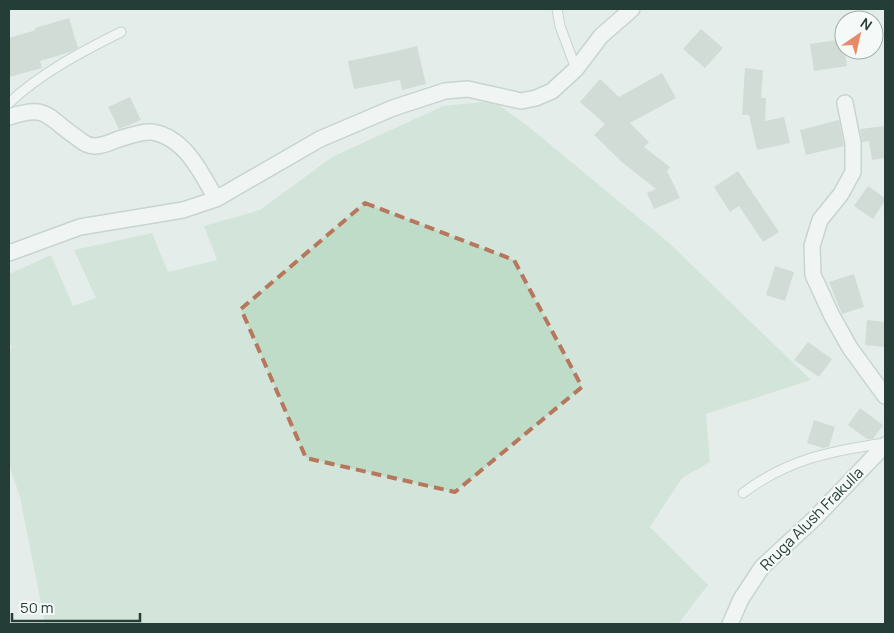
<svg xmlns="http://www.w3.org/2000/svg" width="894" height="633" font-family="Manrope,sans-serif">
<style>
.green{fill:#bfdcc8}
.building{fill:#bac7c2}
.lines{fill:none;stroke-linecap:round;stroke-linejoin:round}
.service-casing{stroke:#a7b5b0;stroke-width:11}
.minor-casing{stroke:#a7b5b0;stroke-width:18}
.service{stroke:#fff;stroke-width:9}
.minor{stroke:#fff;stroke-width:15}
.marked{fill:none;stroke:#b6775c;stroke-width:4;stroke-dasharray:10 6;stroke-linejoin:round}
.labels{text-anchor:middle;stroke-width:4;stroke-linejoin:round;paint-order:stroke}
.street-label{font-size:15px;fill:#253d37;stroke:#f5f9f7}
</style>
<rect width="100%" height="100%" fill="#e4ede9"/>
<path class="green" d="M 483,102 L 496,103 L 529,127 L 668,242 L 811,380 L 706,414 L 710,462 L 682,478 L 650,527 L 708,585 L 678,624 L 45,624 L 20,497 L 9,465 L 9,350 L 12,347 L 9,344 L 9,274 L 51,255 L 73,306 L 96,298 L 74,250 L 152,233 L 168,272 L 217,260 L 204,226 L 260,210 L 332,157 L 443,106 Z"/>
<path class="building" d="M 69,18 L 78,48 L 70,52 L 40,61 L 42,68 L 9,77 L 9,38 L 36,30 L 35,28 Z
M 701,29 L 723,48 L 705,68 L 683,49 Z
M 843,39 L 847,66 L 814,71 L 810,44 Z
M 417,46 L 426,84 L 402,90 L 400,80 L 354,89 L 348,61 L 393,52 Z
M 745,68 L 763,70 L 761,98 L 766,98 L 765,121 L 784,117 L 790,143 L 757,150 L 749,115 L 742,115 Z
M 662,73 L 676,98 L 630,123 L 649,142 L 644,147 L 670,167 L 667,171 L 680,198 L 654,209 L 647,193 L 656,189 L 623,163 L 594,135 L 605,124 L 580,102 L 600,79 L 619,97 Z
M 130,97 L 141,120 L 119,129 L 108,107 Z
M 839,120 L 844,146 L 806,155 L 800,130 Z
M 885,126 L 885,158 L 872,160 L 869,141 L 862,142 L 860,129 Z
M 738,171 L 779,232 L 763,242 L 739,206 L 730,212 L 714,187 Z
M 868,186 L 885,198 L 885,201 L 873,219 L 854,206 Z
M 775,266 L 794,272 L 785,301 L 766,295 Z
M 854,274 L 864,307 L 842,314 L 829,282 Z
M 867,320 L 885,322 L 885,347 L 865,345 Z
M 808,342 L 832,359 L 819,377 L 794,360 Z
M 860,408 L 883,425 L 873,439 L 867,439 L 848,425 Z
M 814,420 L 835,427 L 829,447 L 823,448 L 807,443 Z"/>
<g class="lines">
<defs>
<path id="service" d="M 557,9 L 560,26 L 576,69
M 9,103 C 41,73 81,52 121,32
M 743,493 C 788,459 831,451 885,443"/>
<path id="minor" d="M 845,103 L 853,143 L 853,172 L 841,194 L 820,220 L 812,246 L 813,275 L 832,316 L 850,348 L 885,396
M 9,117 C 49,104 46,117 76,137 C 79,139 82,142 86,144 C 97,149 108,143 119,139 C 129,136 141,131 152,132 C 185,137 202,174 216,199
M 9,253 L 80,227 L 183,210 L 216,199 L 320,139 L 393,108 L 445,91 L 468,89 L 521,101 L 536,98 L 552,91 L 576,69 L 601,36 L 632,9
M 730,624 L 741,599 L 762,567 L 814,519 L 885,445"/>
</defs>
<use href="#service" class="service-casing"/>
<use href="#minor" class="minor-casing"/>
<use href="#service" class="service"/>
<use href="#minor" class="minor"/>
</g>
<path d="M0 0H894V633H0ZM 365,203 L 514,260 L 582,387 L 455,492 L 306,458 L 241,309 Z" fill="#e4ede9" fill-opacity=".55" fill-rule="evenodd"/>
<path class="marked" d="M 365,203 L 514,260 L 582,387 L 455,492 L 306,458 L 241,309 Z"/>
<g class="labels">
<g class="street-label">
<text transform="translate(812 519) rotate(-45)" y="5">Rruga Alush Frakulla</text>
</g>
</g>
<rect width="894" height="633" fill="none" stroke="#253d37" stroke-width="20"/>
<g transform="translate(859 35) rotate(34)"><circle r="24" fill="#f5f9f7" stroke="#a2aeaa"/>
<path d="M0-4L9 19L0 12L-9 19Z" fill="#e78a68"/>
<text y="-8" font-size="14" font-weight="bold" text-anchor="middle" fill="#253d37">N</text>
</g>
<path d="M12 613v8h128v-8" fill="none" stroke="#253d37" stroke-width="2.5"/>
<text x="20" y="613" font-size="15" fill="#253d37" stroke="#f5f9f7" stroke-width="4" paint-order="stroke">50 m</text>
</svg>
